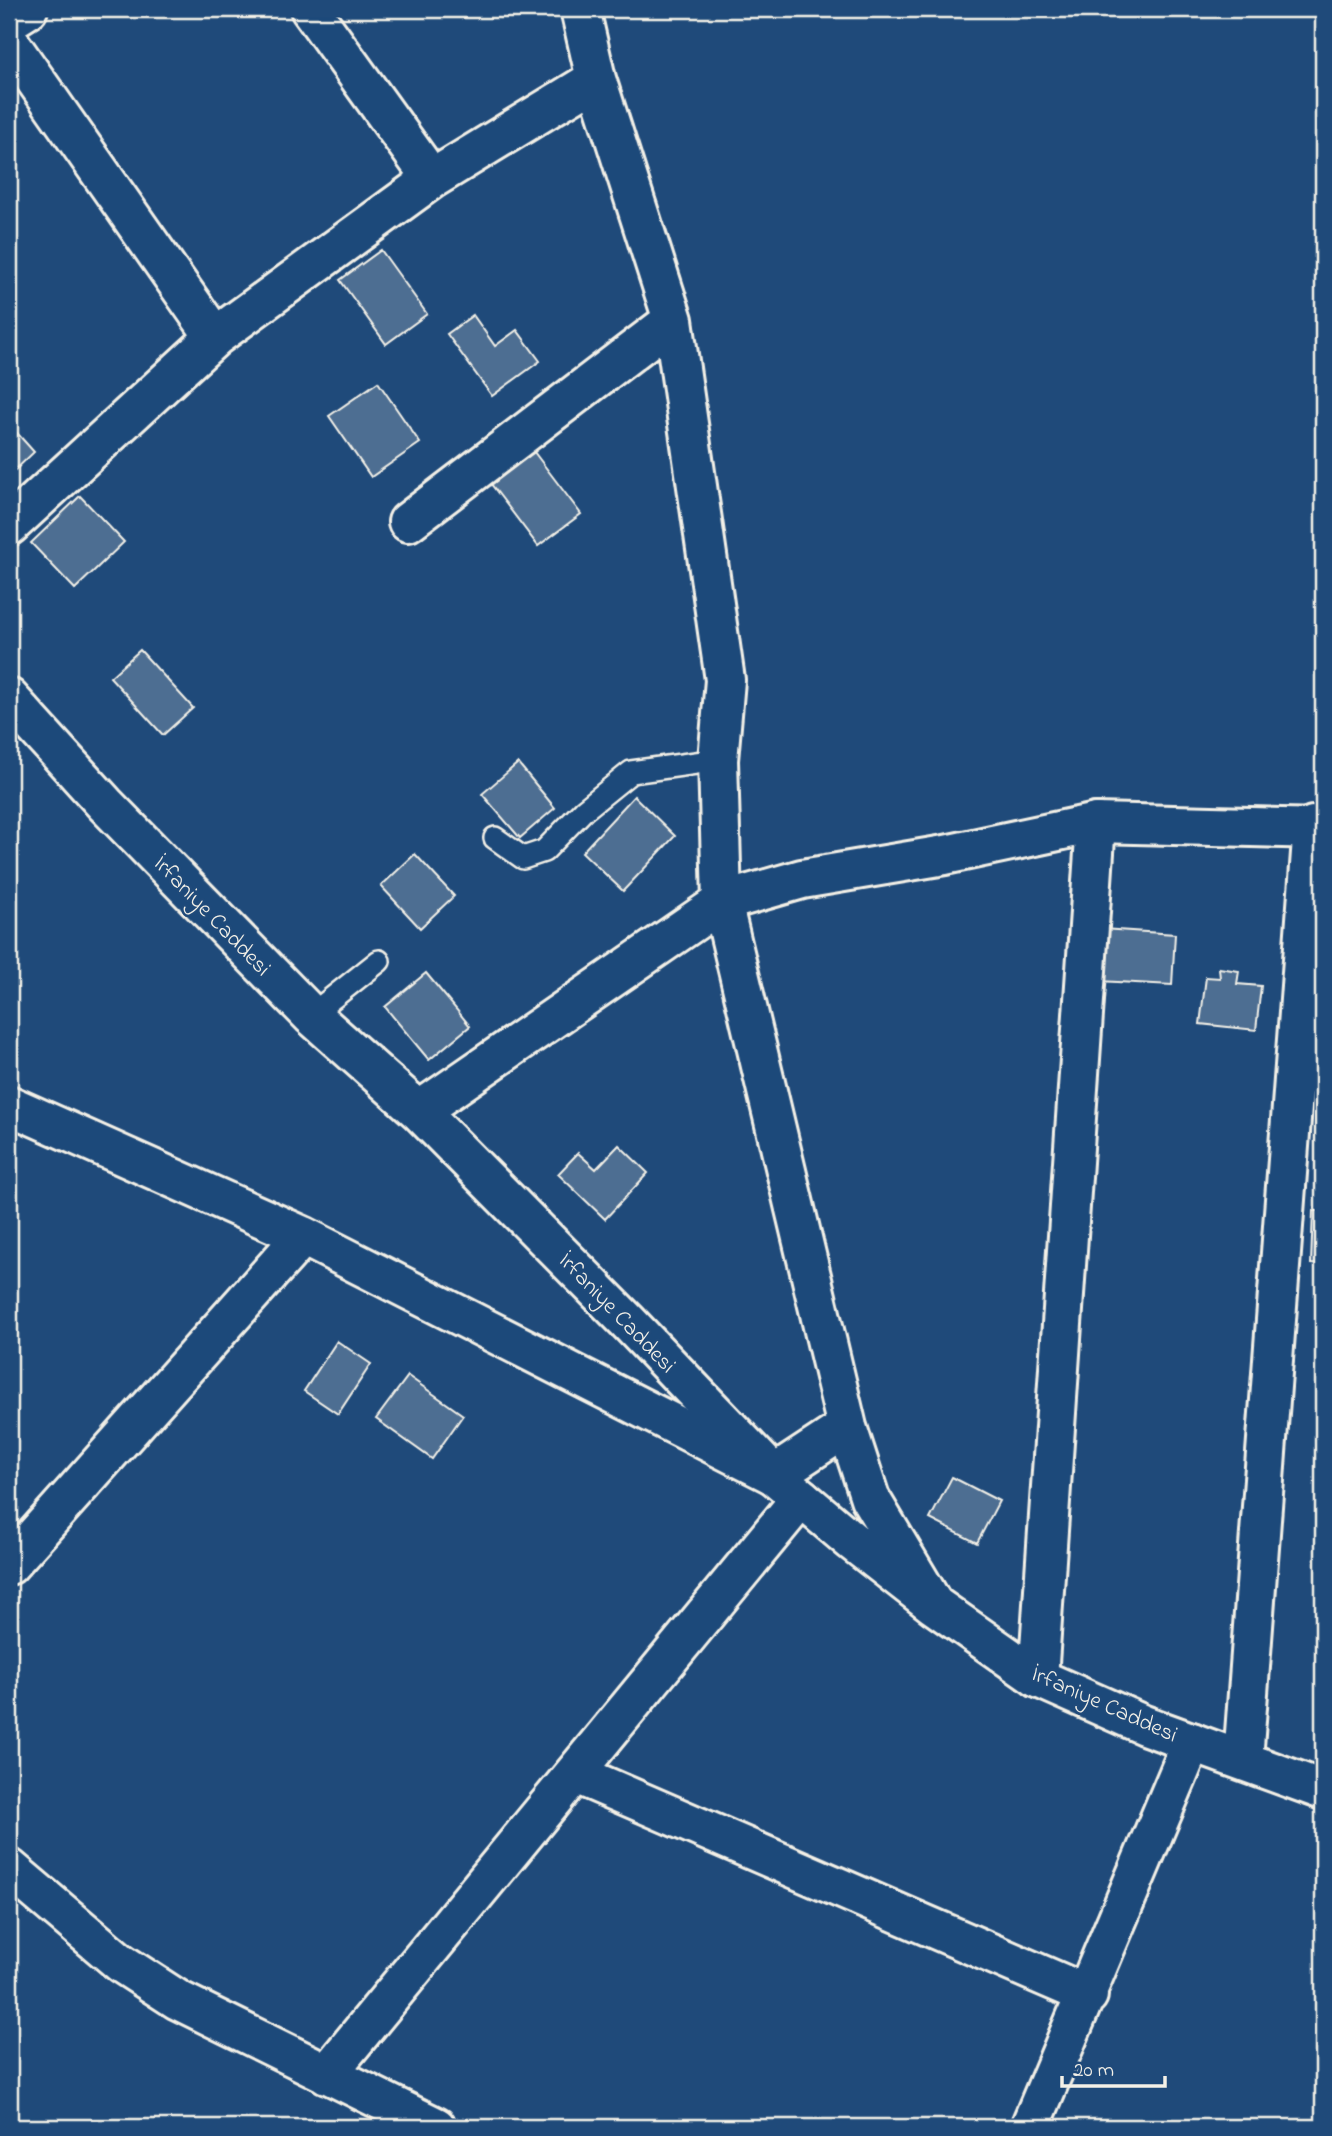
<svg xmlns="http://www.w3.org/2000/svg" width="1332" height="2136" font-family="'Indie Flower',sans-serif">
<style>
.building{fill:#4d6e92;stroke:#f4f1e8;stroke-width:2}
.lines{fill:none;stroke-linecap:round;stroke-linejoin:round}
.lane-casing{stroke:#f4f1e8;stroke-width:26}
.street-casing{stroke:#f4f1e8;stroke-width:44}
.secondary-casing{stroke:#f4f1e8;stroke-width:44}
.lane{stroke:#1f4a7a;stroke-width:21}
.street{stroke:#1f4a7a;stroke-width:38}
.secondary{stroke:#1f4a7a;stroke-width:38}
.labels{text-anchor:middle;stroke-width:5;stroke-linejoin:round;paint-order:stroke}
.street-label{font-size:23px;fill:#f4f1e8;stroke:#1f4a7a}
</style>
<rect width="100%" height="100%" fill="#1f4a7a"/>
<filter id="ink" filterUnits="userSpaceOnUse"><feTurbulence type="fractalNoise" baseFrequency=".0143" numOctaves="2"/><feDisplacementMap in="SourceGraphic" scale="14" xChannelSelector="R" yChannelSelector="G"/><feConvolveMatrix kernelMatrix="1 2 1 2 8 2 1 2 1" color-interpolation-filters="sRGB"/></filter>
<g filter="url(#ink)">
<path class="building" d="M 381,250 L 427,314 L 386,344 L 340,280 Z
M 473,315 L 495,346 L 517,330 L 540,361 L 492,396 L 447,334 Z
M 378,382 L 420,443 L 371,477 L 329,416 Z
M 9,424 L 34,452 L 9,476 Z
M 534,452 L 581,514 L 538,546 L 491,484 Z
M 80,496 L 124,542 L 75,589 L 31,543 Z
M 140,650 L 193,708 L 163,735 L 110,677 Z
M 518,763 L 555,808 L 520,838 L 482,794 Z
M 634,796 L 675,836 L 623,891 L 582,852 Z
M 415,854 L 454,896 L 420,928 L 381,886 Z
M 1102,929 L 1175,934 L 1172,985 L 1099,981 Z
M 1219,968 L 1239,971 L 1237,984 L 1261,986 L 1256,1030 L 1200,1024 L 1206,977 L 1220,978 Z
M 426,973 L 470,1026 L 429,1060 L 385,1007 Z
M 619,1145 L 648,1173 L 605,1219 L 558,1174 L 578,1153 L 596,1169 Z
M 1313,1211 L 1323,1211 L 1323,1265 L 1311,1264 Z
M 337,1341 L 371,1364 L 338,1414 L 304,1391 Z
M 408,1376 L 463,1415 L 432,1459 L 376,1419 Z
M 952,1477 L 999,1501 L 977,1543 L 930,1519 Z"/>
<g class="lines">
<defs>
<path id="lane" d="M 495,838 L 523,858 L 544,851 L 584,810 L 631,772 L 718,760
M 311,1015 L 379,961"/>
<path id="street" d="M 310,9 L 432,179
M 580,9 L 596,79 L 673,320 L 725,680 L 718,760 L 722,902 L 847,1427 L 870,1498 L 932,1602
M 9,21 L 28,9
M 9,42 L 215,337
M 408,522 L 673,320
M 9,526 L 215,337 L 432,179 L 596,79
M 9,1105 L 303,1236 L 774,1475 L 847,1427
M 9,1565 L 303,1236
M 1038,1678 L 1096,823
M 1243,1760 L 1313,826
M 576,1774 L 1088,1995
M 9,1868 L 121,1963 L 178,2000 L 436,2127
M 327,2074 L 801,1498
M 1030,2127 L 1192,1742"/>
<path id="secondary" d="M 9,698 L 105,804 L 311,1015 L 419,1111 L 628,1322 L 774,1475 L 852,1541 L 934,1605 L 1038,1678 L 1144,1725 L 1323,1790
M 419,1111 L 722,902 L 802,879 L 945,855 L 1096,823 L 1323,829"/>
</defs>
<use href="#lane" class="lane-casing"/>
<use href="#street" class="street-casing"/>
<use href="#secondary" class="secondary-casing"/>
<use href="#lane" class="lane"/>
<use href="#street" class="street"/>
<use href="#secondary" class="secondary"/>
</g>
</g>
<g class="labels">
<g class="street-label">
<text transform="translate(213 915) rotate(46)" y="8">İrfaniye Caddesi</text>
<text transform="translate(618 1312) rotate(46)" y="8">İrfaniye Caddesi</text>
<text transform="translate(1105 1703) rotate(24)" y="8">İrfaniye Caddesi</text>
</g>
</g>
<rect width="1332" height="2136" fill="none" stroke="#1f4a7a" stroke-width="35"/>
<rect x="18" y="18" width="1297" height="2101" fill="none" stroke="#f4f1e8" stroke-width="2.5" filter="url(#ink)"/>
<path d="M1062 2076v10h103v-10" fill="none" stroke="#f4f1e8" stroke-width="3.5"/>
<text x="1073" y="2076" font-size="21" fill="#f4f1e8" stroke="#1f4a7a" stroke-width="5" paint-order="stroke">20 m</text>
</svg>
